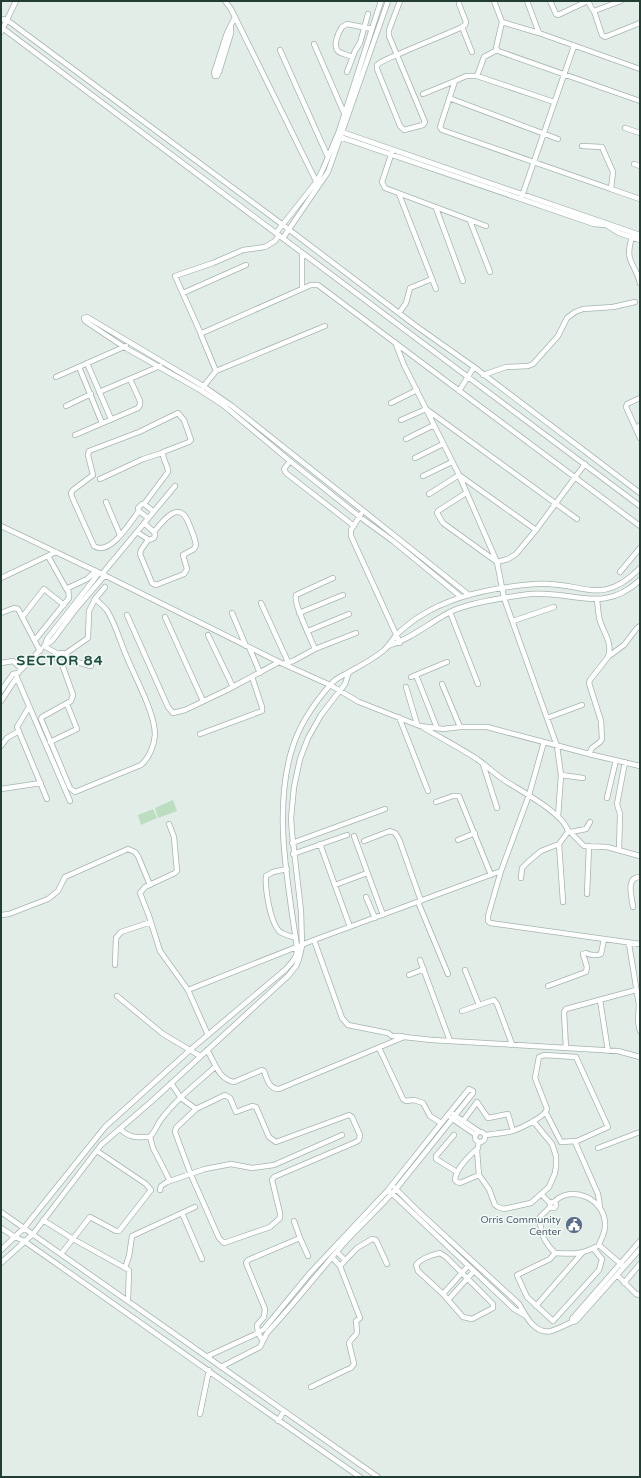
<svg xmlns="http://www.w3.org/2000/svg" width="641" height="1478" font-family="'Varela Round',sans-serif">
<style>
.green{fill:#bbdec1}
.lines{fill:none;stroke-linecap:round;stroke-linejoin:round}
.minor-casing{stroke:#a5b5ae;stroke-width:6}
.minor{stroke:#fff;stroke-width:4.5}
.labels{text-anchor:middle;stroke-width:3;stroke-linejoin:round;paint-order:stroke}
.service-label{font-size:10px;fill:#4e5e75;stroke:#f3f9f5;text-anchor:end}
.district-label{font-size:14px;font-weight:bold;letter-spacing:1px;fill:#1d5040;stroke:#f3f9f5}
</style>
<rect width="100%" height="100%" fill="#e2ede7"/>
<path class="green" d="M 173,800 L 177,811 L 158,818 L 155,808 Z
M 153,809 L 157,818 L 141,825 L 138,815 Z"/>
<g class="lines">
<defs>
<path id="minor" d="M 225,1 L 231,9 L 317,183
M 400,1 L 389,30 L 389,36 L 425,122 L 423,125 L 404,130 L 400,126 L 377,69 L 377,65 C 383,60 392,57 399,54 C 419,45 440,37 460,28 L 465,25 L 466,22 L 459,4 L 459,1
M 494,1 L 502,22 L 496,48 L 498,51 L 640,101
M 527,1 L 539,33
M 550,1 L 556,14 L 558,15 L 588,1
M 588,1 L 592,9 L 594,11 L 621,1
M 594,11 L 602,35 L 605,37 L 640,23
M 1,19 L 7,20 L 283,225 L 416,326 L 474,367 L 640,493
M 502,22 L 539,33 L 640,69
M 1,27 L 640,506
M 462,27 L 472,52
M 1,32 L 16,1
M 314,44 L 344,113
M 280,50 L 328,157
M 352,57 C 348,55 343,54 339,52 C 332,47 338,33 342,27 L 347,24 L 372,29
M 347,72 L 355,51 L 360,43 L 368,14
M 215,76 L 214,73 L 227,33 L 235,17
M 215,76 L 217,76 L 219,72 L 231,33 L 231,26
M 477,76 L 484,57 L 497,50
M 423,94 L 455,81
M 449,98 L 558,139
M 554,102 L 477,76 L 466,76 L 455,81 L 440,127 L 442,130 L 611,189
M 625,128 L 640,133
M 339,131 L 640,235
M 337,136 L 594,224 L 606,225 L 619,233 L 640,240
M 582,146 L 602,147 L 613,172 L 611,189 L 640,199
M 392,152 L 382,182 L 385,188 L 486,226
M 634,164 L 640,166
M 399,194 L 436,289
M 522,196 L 574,46
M 436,208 L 463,281
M 470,221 L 490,272
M 276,233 L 317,181 L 323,169 L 339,131 L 381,1
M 632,237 C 624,263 635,262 640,283
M 283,238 L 328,172 L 388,1
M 302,253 L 302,289
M 183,293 L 246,265
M 399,313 L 406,303 L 410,288 L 432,279
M 325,326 L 216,371 L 201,335 L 202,333 L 311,285 L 318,285 L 640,526
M 201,334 L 175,276 L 213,263 L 243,250 L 265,247 L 275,241 L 279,235
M 395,342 L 404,365 L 459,475 L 497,562 L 504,598 L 557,746 L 561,775 L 558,817
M 87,363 L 111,419
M 79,367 L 102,423
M 483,375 L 506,367 L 528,366 L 533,364 L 558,336 L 567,318 L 575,312 L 583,309 L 613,307 L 635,302
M 56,377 L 126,346
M 203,387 L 216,371
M 459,391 L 474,367
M 99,392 L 160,366
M 391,403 L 417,390
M 66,406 L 91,394
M 401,420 L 426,409 L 577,519
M 640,425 L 636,429 L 640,438
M 636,429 L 626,407 L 627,404 L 640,398
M 75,435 L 138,408 L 140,405 L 140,401 L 130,379
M 406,439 L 434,425
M 415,458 L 443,444
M 290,461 L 284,469 L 286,473 L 354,526
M 423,476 L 452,462
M 100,479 L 143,459 L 162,453
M 466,493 L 438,511 L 437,513 L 443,523 L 497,562 L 508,559 L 516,554 L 536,530 L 585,464
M 429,494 L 459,475 L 536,530
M 106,502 L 120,535
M 139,511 C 131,521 110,557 94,546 L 72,497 L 71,493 L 73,490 L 93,475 L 88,455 L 89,451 L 139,432 L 178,413 L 184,420 L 191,440 L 189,442 L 163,452 C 162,459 168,465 168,472 L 144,504
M 361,514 L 351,530 L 351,536 L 400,643
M 148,518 L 139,511 L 138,508 L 142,504 L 144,504 L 153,511
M 1,526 L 102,574 L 279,662 L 330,685 L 359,702 L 420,726 L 443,729 L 460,727 L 487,727 L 593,755 L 640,766
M 137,532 L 149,540 L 154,538 L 155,535 L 154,532 L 144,523
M 148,540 L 141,550 L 140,554 L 152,583 L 156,585 L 184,574 L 187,569 L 183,555 L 194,549 L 196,545 C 195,538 192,531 189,524 C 180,499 164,519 154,532
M 48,556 L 67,590
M 620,572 L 640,548
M 99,573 L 47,639 L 45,645 L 52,641 L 76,609 L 105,575
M 102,574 L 175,486
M 1,578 L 56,552
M 461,597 L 393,541 L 360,517 L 290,461 L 223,405 L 200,390 L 124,347 L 85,321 L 84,318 L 87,317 L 203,386 L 232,406 L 469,595
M 261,603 L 288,662
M 450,612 L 478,684
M 1,613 L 14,608 L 18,609 L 40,651
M 232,613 L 246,646
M 299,613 L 343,595
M 127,615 L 168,707 L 173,713 L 185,710 L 227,690 L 279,662
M 23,616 L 44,589 L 64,605
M 165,617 L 203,701
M 513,621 L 554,607
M 308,631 L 349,614
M 208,635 L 233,687
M 35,640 L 69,598 L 68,588 L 87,579 L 96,571
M 44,646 L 58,654
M 388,646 C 411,639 429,623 450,612 C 470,602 507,597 530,594 C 573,590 603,615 640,580
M 249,647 L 260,673
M 315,649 C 311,639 293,603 296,595 L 333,578
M57 658a5 5 0 1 1 10 0a5 5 0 1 1-10 0Z
M 65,654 L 88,638 L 89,611 L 95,599 L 105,587
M 609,656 L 624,645 L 637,628 L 640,626
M 67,659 L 91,666
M 1,663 L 13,661 L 22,669
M 62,664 L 73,695 L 71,701 L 42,717 L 41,719 L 70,788 L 75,792 L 141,765 C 149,758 154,746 155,735 C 155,712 134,676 126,655 C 120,641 116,626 108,612 C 105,607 100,603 95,599
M 283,664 L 293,661 L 315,649 L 356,633
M 416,675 L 437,728
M 411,677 L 447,662
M 17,678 L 70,801
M 442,684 L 460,727
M 406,687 L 417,724
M 1,691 L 13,674 L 18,673 L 41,649
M 1,701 L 17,677
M 29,707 L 17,727 L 47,799
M 399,717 L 428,791
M 547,718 L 582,705
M 424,728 C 441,738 460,748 477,759 C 487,766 496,775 507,782 C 521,791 566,815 568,832 L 559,844 L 541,851 L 528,862 L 522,868 L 521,878
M 200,734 L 262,711 L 262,707 L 252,677
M 50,742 L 77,729 L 67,704
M 544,742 L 529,795 L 501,871 L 488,916 L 488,921 L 490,923 L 640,944
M 1,746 L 7,738 L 19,731
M 589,754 L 592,748 L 600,742 L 602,739 L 601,721 L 589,683 L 590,680 L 608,657 C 613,644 604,633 600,621 C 598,614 598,607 597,600
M 483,764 L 497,808
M 561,775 L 583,778
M 1,789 L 41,783
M 607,798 L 616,760
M 436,802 L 453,796 L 459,796 L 491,875
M 169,824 L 174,837 L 177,871 L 175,873 L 145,887 L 140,893 L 149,916 L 160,951 L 188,990 L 314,940 L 501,871
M 568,830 L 584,846 L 607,847 L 640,856
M 571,832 L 586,829 L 590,822
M 354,836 L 383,915
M 458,840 L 475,833
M 364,841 L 390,831 L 395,833 L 399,839 L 421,901
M 292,843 L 385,809
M 320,844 L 350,927
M 559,844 L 563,902
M 619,850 L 620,814 L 617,804 L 625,762
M 293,854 L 347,835
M 287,869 L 273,872 L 266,876 C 265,889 270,921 279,931 C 284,935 290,936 296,938
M 335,885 L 367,873
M 587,894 L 589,846
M 366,897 L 375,918
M 418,902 L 448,974
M 633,907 C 632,897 625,877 640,877
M 1,915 L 9,914 L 48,899 L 58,891 L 65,877 L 128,849 L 135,852 L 138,856 L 150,885
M 314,940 L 342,1018 L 348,1025 L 388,1033 L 392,1036 L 402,1036
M 629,944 L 639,1005
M 420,960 L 450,1041
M 115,965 L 116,938 L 121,932 L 151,922
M 465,970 L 479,1005
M 409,975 L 424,969
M 548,986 L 586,972 L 587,967 L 583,954 L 586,953 C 589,955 597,956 601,954 L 604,939
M 188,990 L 208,1035
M 117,996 L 163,1034 L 200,1056
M 600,1000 L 608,1051
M 639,1003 L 638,1022 L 640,1031
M 462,1011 L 494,1000 L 497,1004 L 512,1044
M 566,1048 L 564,1012 L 566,1009 L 636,990
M 207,1050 C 215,1062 218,1079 234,1082 L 262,1070 L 264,1071 C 267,1079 269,1089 279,1089 L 404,1037 L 432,1040 L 618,1051 L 640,1057
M 380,1050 L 403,1099 L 406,1101 L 414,1100 L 423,1103 L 430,1116 L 441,1123
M 171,1083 L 181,1098 L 196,1109
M 225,1095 L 230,1098 L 236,1112 L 252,1106 L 256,1107 L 269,1137 L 276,1142 L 349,1115 L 352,1117 L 360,1135 L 359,1140 L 356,1142 L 274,1177 L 272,1180 L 280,1213 L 280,1218 L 270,1227 L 224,1243 L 219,1238 L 191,1175 L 175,1132 L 176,1128 L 196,1109 Z
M 546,1113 L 561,1142 L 576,1141
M 453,1114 L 480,1132
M 451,1118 L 476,1135
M 463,1121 L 477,1102 L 488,1118 L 508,1114 L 513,1131
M 120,1129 C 131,1139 137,1137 150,1137
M475 1137a5 5 0 1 1 10 0a5 5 0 1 1-10 0Z
M 454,1135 L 436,1156 L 436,1159 L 457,1172
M 485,1135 C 494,1134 504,1133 513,1131 C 521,1128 545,1117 547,1109 L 535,1078 L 539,1057 L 544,1055 L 576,1057 L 608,1127 L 575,1142 L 598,1194 L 600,1207
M 479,1142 L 477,1151 L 479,1175 L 489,1189 L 495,1205 L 498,1207 L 504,1209 L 531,1203 L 549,1187 L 555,1173 L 556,1166 L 556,1156 L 552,1144 L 533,1121
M 598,1148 L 640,1132
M 477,1149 C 469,1156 456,1168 455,1180 L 457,1182 L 460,1183 L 479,1175
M 170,1181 L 153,1148 L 150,1137 C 156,1130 156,1127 160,1121 C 175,1100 196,1084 215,1067
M 395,1188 L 418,1211 L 519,1304 C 525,1315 535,1335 551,1331 C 558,1329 565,1325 572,1322
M 160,1190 L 161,1186 L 167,1182 L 205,1169 L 231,1164 L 252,1168 L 274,1165 L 342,1135
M 541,1194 L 550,1203
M550 1205a3 3 0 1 1 6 0a3 3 0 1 1-6 0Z
M 554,1202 C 572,1184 604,1199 605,1223 C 606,1231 602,1238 599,1244
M 550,1207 L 540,1217 C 540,1233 544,1242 555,1253 L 550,1259 L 517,1275 L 527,1297 L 553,1321 L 599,1270 L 602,1259 L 593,1248
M 1,1212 L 378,1477
M 182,1213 L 202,1259
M 43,1220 L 73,1239 L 129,1270 L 128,1301
M 1,1228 L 15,1237 L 24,1241 C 136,1319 247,1399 360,1477
M 300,1238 L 308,1256
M 640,1241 L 572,1319 L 572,1322 L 576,1321 L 640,1249
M 600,1246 L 622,1265
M 1,1250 L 24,1228 L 105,1127 L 190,1050 L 286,969 C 292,962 298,957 297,947 C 288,884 273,811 292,749 C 299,726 315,702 331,684 C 337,677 343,676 351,671 C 362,665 373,659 383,651 C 389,646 392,640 397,634 C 404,628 413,620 422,615 C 455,594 497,587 535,584 C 581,580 600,609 640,568
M 337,1252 L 345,1260
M 440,1253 L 446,1257 L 493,1304 L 493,1308 L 472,1319 L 463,1317 L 443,1294 L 418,1271 L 416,1265 C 421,1258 431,1255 440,1253 Z
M 555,1253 C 573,1254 579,1255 596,1247
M 61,1254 L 90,1217 L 116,1231 L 119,1231 L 151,1190 L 146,1184 L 97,1151
M 1,1263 L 33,1234 L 101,1145 L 152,1101 L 288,976 L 296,966 L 299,959 L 302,946 L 301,911 L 292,833 L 291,818 L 294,787 L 300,759 L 308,738 L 321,715 L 345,684 L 349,672
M 340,1266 L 357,1248 L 372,1239 L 376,1240 L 387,1264
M 125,1268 L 129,1256 L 132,1236 L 195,1207
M 617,1275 L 636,1294 L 640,1295
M 624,1283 L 640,1264
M 443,1294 L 468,1266
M 448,1300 L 474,1271
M 536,1306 L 582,1253
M 263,1341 L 258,1333 L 257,1325 L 264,1317 L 265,1309 L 246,1263 L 248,1260 L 300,1238 L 294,1221
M 208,1356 L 258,1333 L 264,1329 L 310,1273 L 388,1190
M 221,1367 L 260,1347 L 267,1333 C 295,1303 320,1270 347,1240 C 363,1223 380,1207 396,1189 L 473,1093 L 473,1091 L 469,1089 L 447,1116 L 388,1190 L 398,1199 L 514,1309 L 526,1316
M 311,1387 L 346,1370 L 351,1368 L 354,1364 L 349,1343 C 357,1330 358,1340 356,1321 L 360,1318 L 340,1266 L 332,1257
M 200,1414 L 209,1370
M 278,1421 L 284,1411"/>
</defs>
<use href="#minor" class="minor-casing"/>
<use href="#minor" class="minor"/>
</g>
<defs>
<symbol id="civic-disc" viewBox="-11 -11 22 22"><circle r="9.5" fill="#5c6f8a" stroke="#f3f9f5"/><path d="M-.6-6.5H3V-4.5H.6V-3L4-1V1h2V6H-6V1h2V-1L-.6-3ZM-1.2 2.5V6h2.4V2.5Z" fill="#fff"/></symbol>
</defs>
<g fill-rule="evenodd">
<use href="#civic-disc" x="564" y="1215" width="20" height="20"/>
</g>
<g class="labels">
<g class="service-label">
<text x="561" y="1223">Orris Community<tspan x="561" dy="12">Center</tspan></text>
</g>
<g class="district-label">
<text x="60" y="665">SECTOR 84</text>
</g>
</g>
<rect width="641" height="1478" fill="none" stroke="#223e34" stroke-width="4"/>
</svg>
